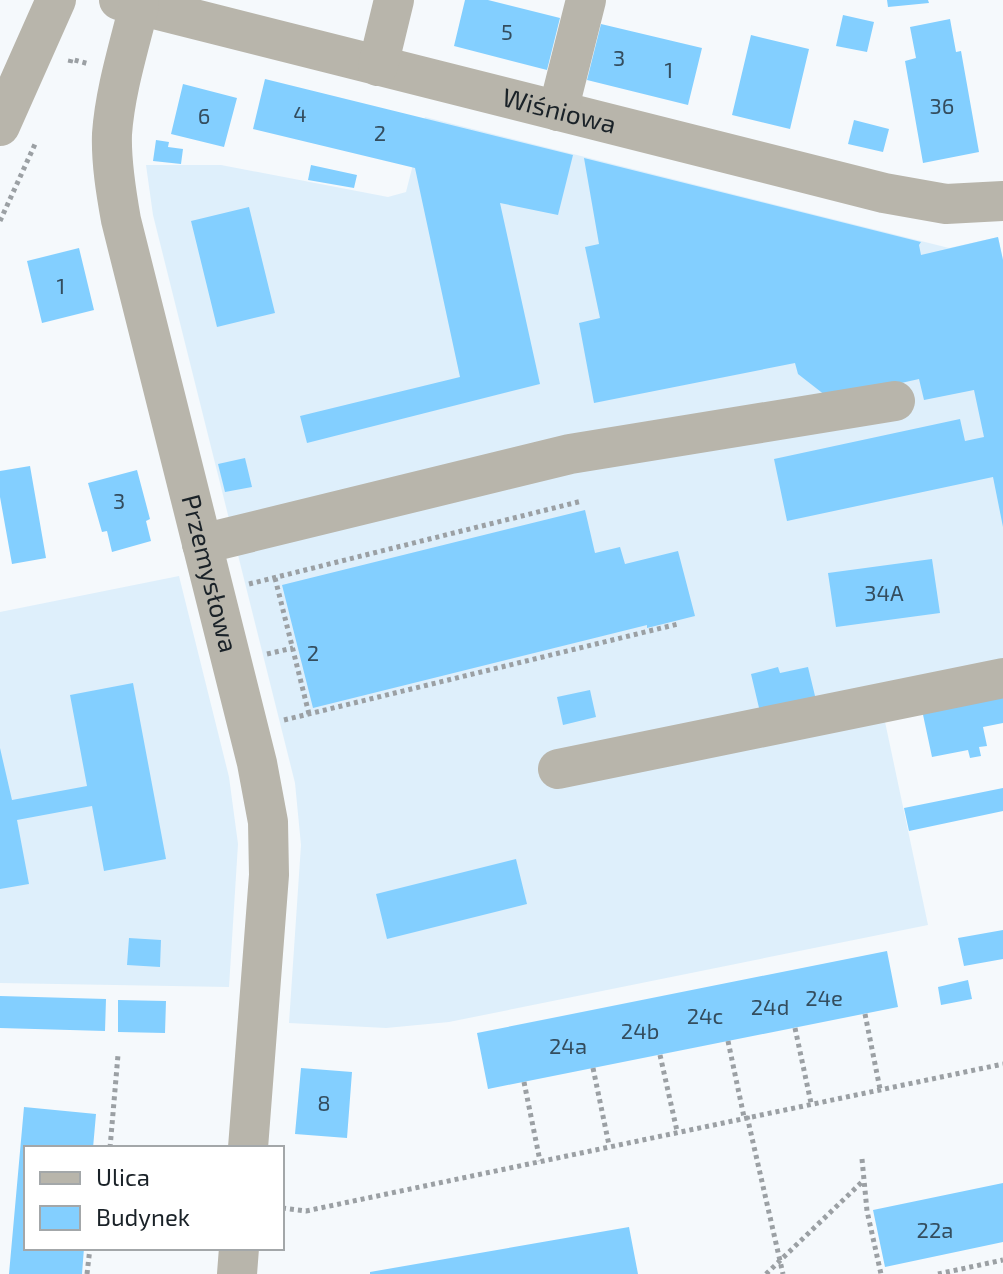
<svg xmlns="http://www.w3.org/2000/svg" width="1003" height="1274" font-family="'Exo 2',sans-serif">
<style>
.built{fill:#deeffb}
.building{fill:#83cfff}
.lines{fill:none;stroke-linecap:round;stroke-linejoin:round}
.path{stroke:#9ba0a4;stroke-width:5;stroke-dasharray:4 4;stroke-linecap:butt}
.minor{stroke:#b8b5ab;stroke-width:40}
.labels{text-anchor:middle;stroke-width:8;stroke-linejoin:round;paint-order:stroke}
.number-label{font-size:22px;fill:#344d5e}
.street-label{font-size:26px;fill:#1a2228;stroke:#fff}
</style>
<rect width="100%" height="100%" fill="#f5f9fc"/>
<path class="built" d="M 425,117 L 949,248 L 998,237 L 1003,260 L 1003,692 L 884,717 L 928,925 L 449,1022 L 386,1028 L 289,1023 L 301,845 L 295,783 L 153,215 L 146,165 L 221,165 L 388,197 L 406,192 Z
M 179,576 L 229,777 L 238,844 L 229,987 L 0,983 L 0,612 Z"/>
<path class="building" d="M 465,0 L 488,0 L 560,18 L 547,70 L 454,46 Z
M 887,0 L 928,0 L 929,3 L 888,7 Z
M 843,15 L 874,22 L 867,52 L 836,46 Z
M 950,19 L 956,52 L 961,51 L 979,152 L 923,163 L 905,61 L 916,58 L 910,27 Z
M 601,24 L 702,48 L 688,105 L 587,80 Z
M 751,35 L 809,49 L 790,129 L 732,115 Z
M 265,79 L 573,155 L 558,215 L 500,203 L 540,384 L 307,443 L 300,416 L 460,377 L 415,168 L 253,129 Z
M 183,84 L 237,98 L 224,147 L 171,134 Z
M 854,120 L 889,129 L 883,152 L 848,144 Z
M 156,140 L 169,142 L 168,147 L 183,149 L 181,164 L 153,161 Z
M 584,158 L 921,242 L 919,245 L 921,255 L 998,237 L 1003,260 L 1003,527 L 993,477 L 787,521 L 774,459 L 960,419 L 965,441 L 984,437 L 974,390 L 924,400 L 919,379 L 830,399 L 798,374 L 795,363 L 594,403 L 579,323 L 600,318 L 585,247 L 599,244 Z
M 311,165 L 357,175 L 354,188 L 308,180 Z
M 249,207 L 275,313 L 217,327 L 191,221 Z
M 79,248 L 94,310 L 42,323 L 27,261 Z
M 245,458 L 252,487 L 225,492 L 218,464 Z
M 30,466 L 46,558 L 12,564 L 0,497 L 0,471 Z
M 137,470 L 150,519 L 146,521 L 151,541 L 112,552 L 107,531 L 102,532 L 88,483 Z
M 585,510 L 595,553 L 620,547 L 625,564 L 678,551 L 695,616 L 647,628 L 647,625 L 313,708 L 282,585 Z
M 932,559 L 940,613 L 836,627 L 828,573 Z
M 778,667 L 780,673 L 808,667 L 816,700 L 760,712 L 751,674 Z
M 133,683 L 166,859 L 104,871 L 92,806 L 17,820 L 29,884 L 0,889 L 0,748 L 12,800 L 87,786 L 70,695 Z
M 590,690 L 596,717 L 563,725 L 557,697 Z
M 1003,692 L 1003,723 L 983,727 L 987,746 L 979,747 L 981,756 L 970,758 L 968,750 L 932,757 L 922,710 Z
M 1003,788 L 1003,811 L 909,831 L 904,808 Z
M 516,859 L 527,904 L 387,939 L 376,894 Z
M 1003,930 L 1003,959 L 964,966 L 958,938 Z
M 129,938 L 161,940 L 160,967 L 127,965 Z
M 887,951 L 898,1007 L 488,1089 L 477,1033 Z
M 968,980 L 972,999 L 941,1005 L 938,987 Z
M 0,996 L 106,999 L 105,1031 L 0,1028 Z
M 118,1000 L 166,1001 L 165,1033 L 118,1032 Z
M 301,1068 L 352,1072 L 347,1138 L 295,1134 Z
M 24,1107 L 96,1114 L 93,1148 L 26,1148 L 26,1248 L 84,1248 L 82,1274 L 9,1274 Z
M 1003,1183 L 1003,1242 L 885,1267 L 873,1210 Z
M 629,1227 L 638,1274 L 370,1274 L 370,1272 Z"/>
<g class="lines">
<path class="path" d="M 70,63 L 71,59 L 89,64
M 0,221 L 36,142
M 275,578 L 309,714
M 249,584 L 582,501
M 267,654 L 293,648
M 284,720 L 678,624
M 865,1014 L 880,1089
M 795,1028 L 811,1103
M 728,1041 L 744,1117
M 660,1055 L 677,1131
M 593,1068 L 609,1145
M 524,1082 L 540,1161
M 747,1116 L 783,1274
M 110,1148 L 118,1055
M 862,1159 L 867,1211 L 881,1274
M 282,1208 L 306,1211 L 1003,1064
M 87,1274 L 90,1248
M 766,1274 L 864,1180
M 938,1274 L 1003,1260"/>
<g class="minor">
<path id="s1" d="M 119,0 L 884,193 L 946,204 L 1003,201"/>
<path id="s2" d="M 139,6 C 129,47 115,91 112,134 C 111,162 116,192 121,220 L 257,763 L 268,822 L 269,875 L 248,1148"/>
<path d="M 378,66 L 394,0"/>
<path d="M 558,111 L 586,0"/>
<path d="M 0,126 L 56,0"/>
<path d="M 202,544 L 570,454 L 895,401"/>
<path d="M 558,769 L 1003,678"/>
<path d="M 237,1274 L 239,1248"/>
</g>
</g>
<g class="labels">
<g class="number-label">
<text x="507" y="40">5</text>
<text x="619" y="66">3</text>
<text x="669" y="78">1</text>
<text x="942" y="114">36</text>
<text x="300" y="122">4</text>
<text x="204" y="124">6</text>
<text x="380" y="141">2</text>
<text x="61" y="294">1</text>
<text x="119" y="509">3</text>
<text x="884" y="601">34A</text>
<text x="313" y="661">2</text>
<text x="824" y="1006">24e</text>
<text x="770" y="1015">24d</text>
<text x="705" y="1024">24c</text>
<text x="640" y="1039">24b</text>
<text x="568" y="1054">24a</text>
<text x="324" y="1111">8</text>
<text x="935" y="1238">22a</text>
</g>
<g class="street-label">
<text dy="9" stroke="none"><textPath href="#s1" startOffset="454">Wiśniowa</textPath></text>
<text dy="9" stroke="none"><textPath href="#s2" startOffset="582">Przemysłowa</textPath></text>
</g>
</g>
<rect x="24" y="1146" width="260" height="104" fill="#ffffff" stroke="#a3a7a9" stroke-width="2"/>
<rect x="40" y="1172" width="40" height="12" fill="#b8b5ab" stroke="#a3a7a9" stroke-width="2"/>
<text x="96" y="1186" font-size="24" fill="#1a2228">Ulica</text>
<rect x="40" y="1206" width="40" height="24" fill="#83cfff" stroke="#a3a7a9" stroke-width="2"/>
<text x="96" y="1226" font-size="24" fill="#1a2228">Budynek</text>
</svg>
